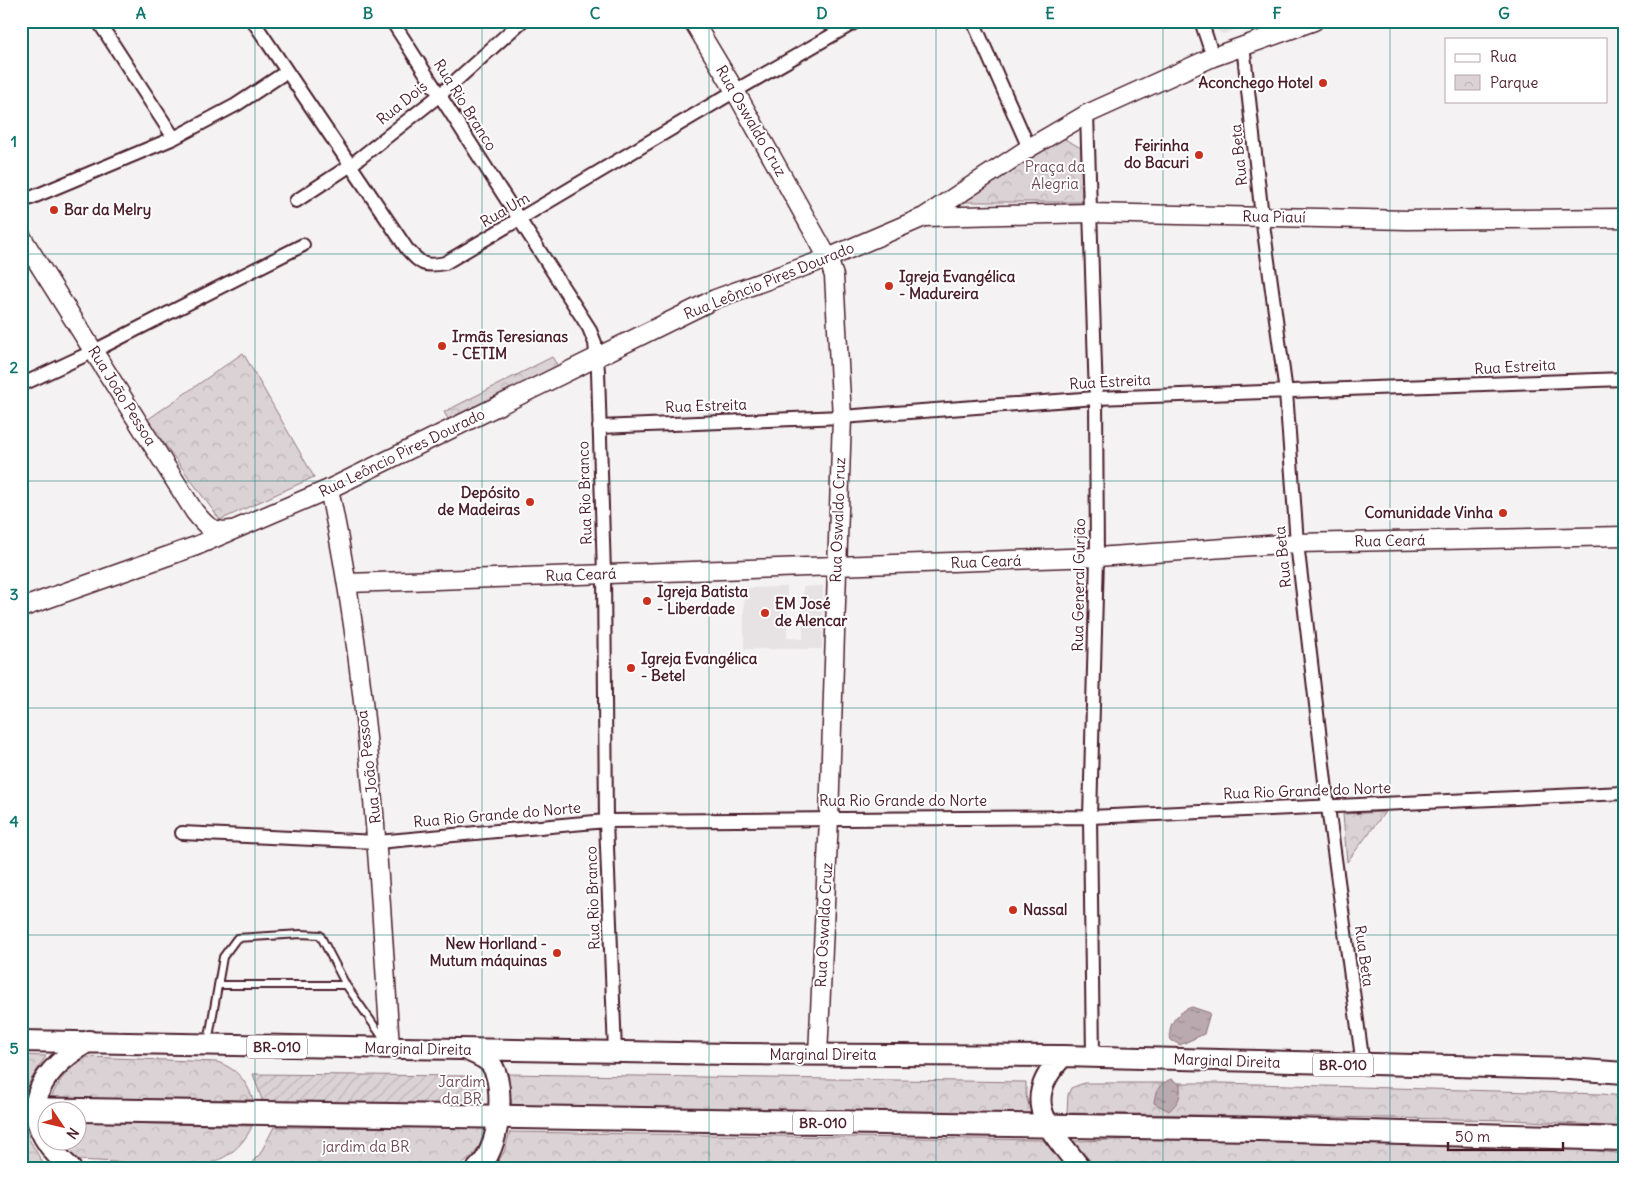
<svg xmlns="http://www.w3.org/2000/svg" width="1645" height="1189" font-family="Delius,sans-serif">
<style>
.built{fill:#e7e2e3}
.park{fill:url(#park-crowns);stroke:#927880}
.garden{fill:url(#garden-furrows);stroke:#927880}
.water{fill:url(#water-ripples);stroke:#8d727a}
.lines{fill:none;stroke-linecap:round;stroke-linejoin:round}
.lane-casing{stroke:#4a1f2b;stroke-width:10}
.street-casing{stroke:#4a1f2b;stroke-width:16}
.secondary-casing{stroke:#4a1f2b;stroke-width:21}
.primary-casing{stroke:#4a1f2b;stroke-width:24}
.highway-casing{stroke:#4a1f2b;stroke-width:26}
.lane{stroke:#fff;stroke-width:6}
.street{stroke:#fff;stroke-width:12}
.secondary{stroke:#fff;stroke-width:18}
.primary{stroke:#fff;stroke-width:20}
.highway{stroke:#fff;stroke-width:22}
.grid{fill:none;stroke:#0f766e;stroke-width:1;stroke-opacity:0.55}
.poi-dot{fill:#c8321e;stroke:#fff;stroke-width:2}
.labels{text-anchor:middle;stroke-width:4;stroke-linejoin:round;paint-order:stroke}
.shield{fill:#fff;stroke:#80626b;stroke-width:1}
.shield-label{font-size:14px;font-weight:bold;fill:#4a1f2b}
.poi-label{font-size:15px;font-weight:bold;fill:#4a1f2b;stroke:#fff;text-anchor:start}
.street-label{font-size:15px;fill:#4a1f2b;stroke:#fff}
.park-label{font-size:15px;fill:#6e4c56;stroke:#fff}
.neatline{fill:none;stroke:#0f766e;stroke-width:2}
.grid-label{font-size:16px;text-anchor:middle;font-weight:bold;fill:#0f766e}
</style>
<defs>
<pattern id="park-crowns" width="20" height="18" patternUnits="userSpaceOnUse" patternTransform="scale(1.25)"><rect width="20" height="18" fill="#dbd2d5"/><path d="M2 6a3 3 0 1 1 6 0M12 15a3 3 0 1 1 6 0" fill="none" stroke="#bdb4b7"/></pattern>
<pattern id="garden-furrows" width="10" height="10" patternUnits="userSpaceOnUse" patternTransform="scale(1.25)"><rect width="10" height="10" fill="#dbd2d5"/><path d="M-1 1l2-2M0 10L10 0M9 11l2-2" fill="none" stroke="#bdb4b7"/></pattern>
<pattern id="water-ripples" width="26" height="14" patternUnits="userSpaceOnUse" patternTransform="scale(1.25)"><rect width="26" height="14" fill="#baa9ae"/><path d="M2 4q2-2 4 0t4 0M15 11q2-2 4 0t4 0" fill="none" stroke="#99898e"/></pattern>
</defs>
<rect width="100%" height="100%" fill="#f4f2f2"/>
<filter id="ink" filterUnits="userSpaceOnUse"><feTurbulence type="fractalNoise" baseFrequency=".02" numOctaves="2"/><feDisplacementMap in="SourceGraphic" scale="10" xChannelSelector="R" yChannelSelector="G"/><feConvolveMatrix kernelMatrix="1 2 1 2 8 2 1 2 1" color-interpolation-filters="sRGB"/></filter>
<g filter="url(#ink)">
<path class="built" d="M 1210,21 L 1257,21 L 1223,34 L 1218,31 Z
M 823,586 L 822,649 L 744,649 L 744,588 L 787,587 L 787,638 L 803,639 L 803,587 Z"/>
<path class="park" d="M 1063,138 L 1081,148 L 1082,202 L 962,202 Z
M 243,353 L 314,477 L 220,520 L 147,420 Z
M 552,357 L 562,372 L 452,426 L 444,412 Z
M 1385,812 L 1347,862 L 1343,814 Z
M 21,1055 L 46,1056 L 30,1081 L 25,1095 L 21,1095 Z
M 88,1057 L 217,1062 C 236,1068 247,1081 253,1100 L 51,1098 C 59,1079 69,1067 88,1057 Z
M 507,1074 L 1026,1082 L 1026,1096 L 1031,1111 L 1029,1114 L 512,1106 Z
M 1084,1083 L 1221,1083 L 1601,1094 L 1624,1096 L 1624,1127 L 1514,1120 L 1067,1113 L 1068,1095 L 1071,1088 Z
M 78,1122 L 252,1126 C 241,1151 218,1165 192,1166 L 78,1160 L 58,1142 L 78,1142 Z
M 21,1123 L 25,1123 L 30,1141 L 44,1165 L 21,1164 Z
M 274,1127 L 485,1128 C 481,1148 474,1157 457,1168 L 246,1168 L 260,1154 Z
M 510,1132 L 1043,1140 L 1067,1168 L 494,1168 L 504,1152 Z
M 1149,1139 L 1575,1148 L 1624,1154 L 1624,1168 L 1098,1168 L 1081,1151 L 1074,1141 Z"/>
<path class="garden" d="M 253,1074 L 466,1076 L 474,1080 L 477,1089 L 477,1106 L 263,1103 Z"/>
<path class="water" d="M 1192,1007 L 1210,1013 L 1204,1034 L 1180,1045 L 1171,1040 C 1166,1025 1178,1011 1192,1007 Z
M 1171,1079 L 1180,1084 C 1181,1097 1179,1102 1169,1111 L 1154,1103 C 1155,1091 1159,1084 1171,1079 Z"/>
<g class="lines">
<defs>
<path id="lane" d="M 218,985 L 346,985
M 208,1043 L 223,957 L 237,938 L 301,934 L 320,935 L 346,985 L 385,1041"/>
<path id="street" d="M 98,21 L 174,138
M 253,21 L 407,249 C 422,265 424,267 445,263 L 735,91 L 857,21
M 392,21 L 589,328 L 595,343 L 598,371 L 604,574 L 606,821 L 615,1052
M 973,21 L 1029,148
M 1201,21 L 1213,57
M 1243,45 L 1262,217 L 1286,392 L 1297,543 L 1328,807 L 1363,1065
M 1087,114 L 1096,398 L 1097,557 L 1090,817 L 1093,1057
M 296,201 L 351,165 L 441,94 L 522,21
M 21,202 L 174,138 L 236,105 L 286,72
M 21,385 L 94,351 L 303,245
M 599,427 L 842,417 L 1096,398 L 1624,379
M 182,833 L 378,842 L 606,821 L 1090,817 L 1624,793"/>
<path id="secondary" d="M 693,21 L 735,91 L 828,258 L 834,276 L 842,417 L 829,818 L 818,1055
M 924,217 L 1090,213 L 1408,220 L 1624,218
M 21,236 L 194,511 C 204,524 212,534 230,530
M 329,489 C 368,672 379,862 390,1048
M 348,583 L 1097,557 L 1297,543 L 1624,536
M 21,608 L 196,546 L 329,489 L 715,299 L 828,258 L 924,217 L 1029,148 L 1087,114 L 1213,57 L 1314,21"/>
<path id="primary" d="M 21,1041 L 730,1054 L 1063,1056 L 1570,1069 L 1624,1073
M 467,1050 C 475,1054 485,1057 491,1064 C 507,1085 499,1152 478,1168
M 1063,1056 C 1018,1102 1049,1127 1080,1168
M 70,1168 C 15,1118 30,1077 89,1041"/>
<path id="highway" d="M 21,1109 L 1258,1129 L 1624,1139"/>
</defs>
<use href="#lane" class="lane-casing"/>
<use href="#street" class="street-casing"/>
<use href="#secondary" class="secondary-casing"/>
<use href="#primary" class="primary-casing"/>
<use href="#highway" class="highway-casing"/>
<use href="#lane" class="lane"/>
<use href="#street" class="street"/>
<use href="#secondary" class="secondary"/>
<use href="#primary" class="primary"/>
<use href="#highway" class="highway"/>
</g>
</g>
<path class="grid" d="M 255,21 L 255,1168M 482,21 L 482,1168M 709,21 L 709,1168M 936,21 L 936,1168M 1163,21 L 1163,1168M 1390,21 L 1390,1168M 21,254 L 1624,254M 21,481 L 1624,481M 21,708 L 1624,708M 21,935 L 1624,935"/>
<g class="poi-dot">
<circle cx="1323" cy="83" r="5"/>
<circle cx="1199" cy="155" r="5"/>
<circle cx="54" cy="210" r="5"/>
<circle cx="889" cy="286" r="5"/>
<circle cx="442" cy="346" r="5"/>
<circle cx="530" cy="502" r="5"/>
<circle cx="1503" cy="513" r="5"/>
<circle cx="647" cy="601" r="5"/>
<circle cx="765" cy="613" r="5"/>
<circle cx="631" cy="668" r="5"/>
<circle cx="1013" cy="910" r="5"/>
<circle cx="557" cy="953" r="5"/>
</g>
<g class="labels">
<g class="shield">
<rect x="247" y="1035.5" width="60" height="23" rx="4"/>
<rect x="1313" y="1053.5" width="60" height="23" rx="4"/>
<rect x="793" y="1111.5" width="60" height="23" rx="4"/>
</g>
<g class="shield-label">
<text x="277" y="1052">BR-010</text>
<text x="1343" y="1070">BR-010</text>
<text x="823" y="1128">BR-010</text>
</g>
<g class="poi-label">
<text x="1313" y="88" text-anchor="end">Aconchego Hotel</text>
<text x="1189" y="151" text-anchor="end">Feirinha<tspan x="1189" dy="17">do Bacuri</tspan></text>
<text x="64" y="215">Bar da Melry</text>
<text x="899" y="282">Igreja Evangélica<tspan x="899" dy="17">- Madureira</tspan></text>
<text x="452" y="342">Irmãs Teresianas<tspan x="452" dy="17">- CETIM</tspan></text>
<text x="520" y="498" text-anchor="end">Depósito<tspan x="520" dy="17">de Madeiras</tspan></text>
<text x="1493" y="518" text-anchor="end">Comunidade Vinha</text>
<text x="657" y="597">Igreja Batista<tspan x="657" dy="17">- Liberdade</tspan></text>
<text x="775" y="609">EM José<tspan x="775" dy="17">de Alencar</tspan></text>
<text x="641" y="664">Igreja Evangélica<tspan x="641" dy="17">- Betel</tspan></text>
<text x="1023" y="915">Nassal</text>
<text x="547" y="949" text-anchor="end">New Horlland -<tspan x="547" dy="17">Mutum máquinas</tspan></text>
</g>
<g class="street-label">
<text transform="translate(402 103) rotate(-39)" y="5">Rua Dois</text>
<text transform="translate(465 105) rotate(58)" y="5">Rua Rio Branco</text>
<text transform="translate(751 121) rotate(60)" y="5">Rua Oswaldo Cruz</text>
<text transform="translate(1239 155) rotate(-96)" y="5">Rua Beta</text>
<text transform="translate(505 210) rotate(-30)" y="5">Rua Um</text>
<text transform="translate(1274 217) rotate(1)" y="5">Rua Piauí</text>
<text transform="translate(769 281) rotate(-22)" y="5">Rua Leôncio Pires Dourado</text>
<text transform="translate(1515 367) rotate(-3)" y="5">Rua Estreita</text>
<text transform="translate(1110 382) rotate(-3)" y="5">Rua Estreita</text>
<text transform="translate(122 396) rotate(58)" y="5">Rua João Pessoa</text>
<text transform="translate(706 406) rotate(-2)" y="5">Rua Estreita</text>
<text transform="translate(402 453) rotate(-26)" y="5">Rua Leôncio Pires Dourado</text>
<text transform="translate(585 493) rotate(-92)" y="5">Rua Rio Branco</text>
<text transform="translate(838 520) rotate(-88)" y="5">Rua Oswaldo Cruz</text>
<text transform="translate(1390 541) rotate(-1)" y="5">Rua Ceará</text>
<text transform="translate(1283 557) rotate(-96)" y="5">Rua Beta</text>
<text transform="translate(986 562) rotate(-2)" y="5">Rua Ceará</text>
<text transform="translate(581 575) rotate(-2)" y="5">Rua Ceará</text>
<text transform="translate(1079 585) rotate(-89)" y="5">Rua General Gurjão</text>
<text transform="translate(369 767) rotate(-97)" y="5">Rua João Pessoa</text>
<text transform="translate(1307 791) rotate(-2)" y="5">Rua Rio Grande do Norte</text>
<text x="903" y="806">Rua Rio Grande do Norte</text>
<text transform="translate(497 815) rotate(-5)" y="5">Rua Rio Grande do Norte</text>
<text transform="translate(593 898) rotate(-92)" y="5">Rua Rio Branco</text>
<text transform="translate(824 925) rotate(-87)" y="5">Rua Oswaldo Cruz</text>
<text transform="translate(1364 956) rotate(82)" y="5">Rua Beta</text>
<text transform="translate(418 1049) rotate(1)" y="5">Marginal Direita</text>
<text x="823" y="1060">Marginal Direita</text>
<text transform="translate(1227 1061) rotate(2)" y="5">Marginal Direita</text>
</g>
<g class="park-label">
<text x="1055" y="172">Praça da<tspan x="1055" dy="17">Alegria</tspan></text>
<text x="462" y="1087">Jardim<tspan x="462" dy="17">da BR</tspan></text>
<text x="366" y="1152">jardim da BR</text>
</g>
</g>
<rect width="1645" height="1189" fill="none" stroke="#fff" stroke-width="55"/>
<rect x="1445" y="38" width="162" height="65" fill="#ffffff" stroke="#b7a5aa"/>
<rect x="1455" y="54" width="25" height="8" fill="#ffffff" stroke="#b7a5aa"/>
<text x="1490" y="62" font-size="15" fill="#4a1f2b">Rua</text>
<rect x="1455" y="75" width="25" height="15" fill="url(#park-crowns)" stroke="#b7a5aa"/>
<text x="1490" y="88" font-size="15" fill="#4a1f2b">Parque</text>
<g transform="translate(62 1126) rotate(125)"><circle r="24" fill="#ffffff" stroke="#b7a5aa"/>
<path d="M0-4L9 19L0 12L-9 19Z" fill="#c8321e"/>
<text y="-8" font-size="14" font-weight="bold" text-anchor="middle" fill="#4a1f2b">N</text>
</g>
<path d="M1448 1142v8h115v-8" fill="none" stroke="#4a1f2b" stroke-width="2.5"/>
<text x="1455" y="1142" font-size="15" fill="#4a1f2b" stroke="#ffffff" stroke-width="4" paint-order="stroke">50 m</text>
<rect x="28" y="28" width="1590" height="1134" class="neatline"/>
<g class="grid-label">
<text x="141" y="19">A</text>
<text x="368" y="19">B</text>
<text x="595" y="19">C</text>
<text x="822" y="19">D</text>
<text x="1050" y="19">E</text>
<text x="1277" y="19">F</text>
<text x="1504" y="19">G</text>
<text x="14" y="147">1</text>
<text x="14" y="373">2</text>
<text x="14" y="600">3</text>
<text x="14" y="827">4</text>
<text x="14" y="1054">5</text>
</g>
</svg>
